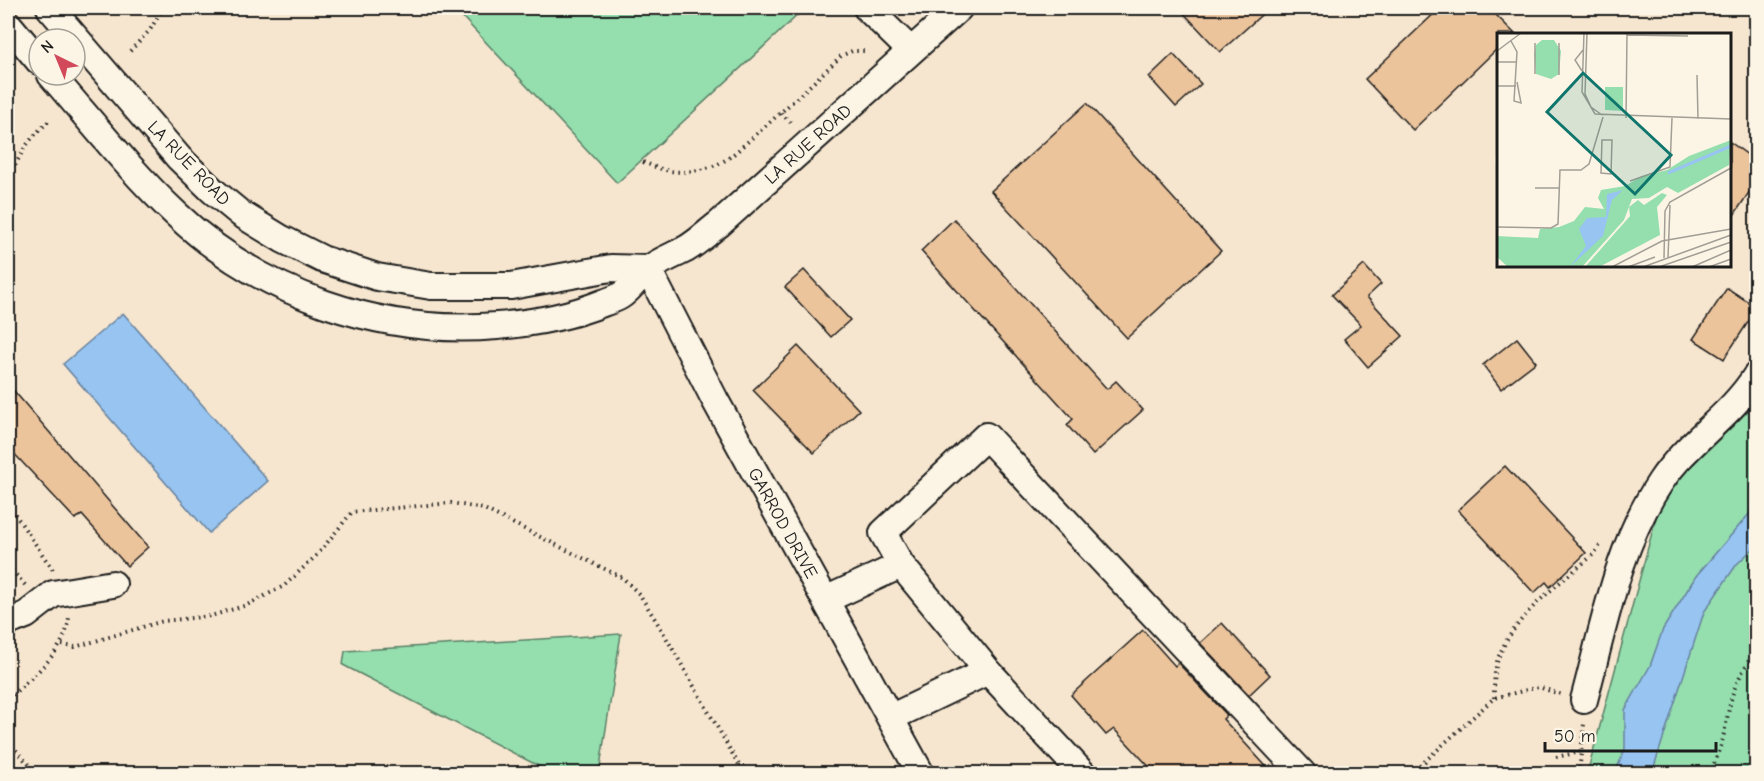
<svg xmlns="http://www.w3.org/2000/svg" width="1764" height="781" font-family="'Comic Neue',sans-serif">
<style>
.built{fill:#f7e6cf;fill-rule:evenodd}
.green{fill:#95dfae;stroke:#587e65;stroke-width:1.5}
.water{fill:#97c4f1;stroke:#66819c;stroke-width:1.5}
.building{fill:#ecc49c;stroke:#1c1c1c;stroke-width:1.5}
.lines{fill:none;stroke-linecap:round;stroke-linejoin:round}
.minor-casing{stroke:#1c1c1c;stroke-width:30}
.path{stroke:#1c1c1c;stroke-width:4;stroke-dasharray:1.5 4.5;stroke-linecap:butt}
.minor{stroke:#fcf5e5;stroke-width:26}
.labels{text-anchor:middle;stroke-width:6;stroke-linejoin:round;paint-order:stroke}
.street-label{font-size:18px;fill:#1c1c1c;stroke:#fcf5e5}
.inset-river{fill:none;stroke:#97c4f1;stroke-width:3}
.inset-road{fill:none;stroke:#a29e95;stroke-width:1.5}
.view{fill:#0f766e;fill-opacity:0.15;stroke:#0f766e;stroke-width:3}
.inset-edge{fill:none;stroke:#1c1c1c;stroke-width:3}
</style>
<rect width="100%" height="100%" fill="#fcf5e5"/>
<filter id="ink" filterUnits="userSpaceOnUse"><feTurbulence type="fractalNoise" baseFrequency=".0167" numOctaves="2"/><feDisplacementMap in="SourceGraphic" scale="12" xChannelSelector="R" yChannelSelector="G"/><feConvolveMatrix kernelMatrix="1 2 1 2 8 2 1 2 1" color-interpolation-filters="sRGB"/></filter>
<g filter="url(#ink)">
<path class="built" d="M 8,8 L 1756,8 L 1756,773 L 8,773 ZM 1498,34 L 1730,34 L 1730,266 L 1498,266 ZM 39,39 L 75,39 L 75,75 L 39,75 Z"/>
<path class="green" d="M 454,8 L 797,8 L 801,12 L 617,183 Z
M 1756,403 L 1756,773 L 1587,774 L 1657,514 L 1679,478 Z
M 621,634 L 599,773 L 552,773 L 343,665 L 345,651 Z"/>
<path class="water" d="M 123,313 L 268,481 L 209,533 L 63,364 Z
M 1756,506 L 1756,546 L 1737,564 L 1704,612 L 1652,773 L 1615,773 L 1625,749 L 1625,710 L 1650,666 L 1663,629 L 1696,576 Z"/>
<path class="building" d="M 1179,8 L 1269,8 L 1220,52 Z
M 1440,8 L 1489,8 L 1515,34 L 1498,34 L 1498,48 L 1413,130 L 1365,79 Z
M 1173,54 L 1201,84 L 1176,107 L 1149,77 Z
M 1087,103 L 1221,251 L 1127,338 L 991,191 Z
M 1730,142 L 1756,161 L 1756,182 L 1730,221 Z
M 954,219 L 1107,389 L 1116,381 L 1143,410 L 1093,455 L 1067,425 L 1073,419 L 921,251 Z
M 1364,265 L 1381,284 L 1367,297 L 1403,336 L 1368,367 L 1344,339 L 1361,325 L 1332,295 Z
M 804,270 L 850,320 L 831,337 L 785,287 Z
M 1727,288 L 1756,307 L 1756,310 L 1724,359 L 1693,339 Z
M 1517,338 L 1536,362 L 1501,389 L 1483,365 Z
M 798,346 L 859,410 L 814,453 L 753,390 Z
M 8,384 L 148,547 L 127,566 L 82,515 L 75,519 L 8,447 Z
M 1505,466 L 1586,553 L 1550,587 L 1546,582 L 1534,593 L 1458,510 Z
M 1222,623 L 1270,675 L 1249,695 L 1200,643 Z
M 1143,630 L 1175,666 L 1178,663 L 1227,715 L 1223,719 L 1273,774 L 1156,774 L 1114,729 L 1106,735 L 1071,695 Z"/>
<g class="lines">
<defs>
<path id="minor" d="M 50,8 L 179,158 L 213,191 L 241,214 L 282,239 L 322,259 L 377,277 L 431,286 L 511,286 L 611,268 L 648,269
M 867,8 L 910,50
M 8,24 L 39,61
M 51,75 C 92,122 130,171 176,214 C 260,294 382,336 497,326 C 535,323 568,317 603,303 C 609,301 615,299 620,296 C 630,290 637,278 646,271 C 658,261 673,256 686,249 C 698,242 708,232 719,224 L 959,8
M 648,269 L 715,400 L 921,774
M 825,600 L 901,565
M 8,622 L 26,615 L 53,594 L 113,584
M 1584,700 C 1604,626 1618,545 1661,481 C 1688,441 1731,416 1756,376
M 890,718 L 988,671
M 1083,774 L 988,671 L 901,565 L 883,533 L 986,436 L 1303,774"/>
</defs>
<use href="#minor" class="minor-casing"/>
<path class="path" d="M 130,51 L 150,30 L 163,8
M 781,113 L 793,125
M 643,162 C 668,173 682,175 710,167 C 726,163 739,149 752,138 C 782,112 812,84 841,56 L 852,51 L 865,51
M 8,182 C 21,151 26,142 51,119
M 8,504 L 53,570
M 8,566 L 25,585
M 62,645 L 75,647 L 163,621 L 211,616 L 247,605 L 284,586 L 318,554 L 352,512 L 451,503 L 484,509 L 623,578 L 640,595 L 663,632 L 744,774
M 1494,698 C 1494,684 1494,668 1499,656 C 1517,612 1561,583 1595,553 L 1602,542
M 8,699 C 32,676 67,652 69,616
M 8,741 L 37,774
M 1556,757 L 1580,752
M 1411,774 L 1494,698 L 1539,687 L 1562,695
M 1579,774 L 1584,724
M 1708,774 C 1724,751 1725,722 1732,696 C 1737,679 1747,664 1756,649"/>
<use href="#minor" class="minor"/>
</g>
</g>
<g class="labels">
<g class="street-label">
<text transform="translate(808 144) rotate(-42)" y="6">LA RUE ROAD</text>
<text transform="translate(189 163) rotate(46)" y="6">LA RUE ROAD</text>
<text transform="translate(783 523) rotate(61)" y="6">GARROD DRIVE</text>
</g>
</g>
<g transform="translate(1497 33)">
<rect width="234" height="234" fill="#fcf5e5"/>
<path d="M 45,7 L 57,7 L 64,18 L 62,41 L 54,46 L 39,41 L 37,21 L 39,12 ZM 108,54 L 126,54 L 126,78 L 108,77 ZM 234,107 L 232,132 L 181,160 L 170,154 L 152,165 L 135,166 L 127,187 L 85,234 L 11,234 L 0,224 L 0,203 L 41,205 L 43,196 L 62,194 L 77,188 L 88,174 L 107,176 L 101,165 L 104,157 L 128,153 L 145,143 L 170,137 L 192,123 ZM 165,160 L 170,162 L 160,174 L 163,202 L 102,234 L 88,234 L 133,183 L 132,174 L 141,167 L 147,172 Z" fill="#95dfae"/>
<path d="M 126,157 L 115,167 L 106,203 L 73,234 L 89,213 L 82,196 L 90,185 L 109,184 L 110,161 Z" fill="#97c4f1"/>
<path class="inset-river" d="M 171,140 L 234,113"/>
<path class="inset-road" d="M 87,0 L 85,59 L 98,81 L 234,86M 90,0 L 88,61 L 94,74 L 105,82M 130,2 L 191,3M 14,8 L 20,19 L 17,68 L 24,70 L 20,49M 0,18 L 24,0M 0,29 L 20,29M 85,38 L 78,27 L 86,17M 38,41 L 38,10M 62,42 L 62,10M 200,42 L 201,86M 0,53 L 19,53M 129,85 L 130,0M 105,107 L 115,107 L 114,141 L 104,140 ZM 133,148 L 173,134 L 175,85M 38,155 L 63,155M 0,194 L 54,195 L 61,191 L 63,137 L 84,137 L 92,131 L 106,84M 167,225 L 168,178 L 173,169 L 234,135M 171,225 L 173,172M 115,234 L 165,208 L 234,196M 131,234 L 158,224M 146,234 L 234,202M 162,234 L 234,209M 195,234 L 234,217M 212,234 L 234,226"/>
<path class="view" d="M 86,40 L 174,122 L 138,161 L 50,79 Z"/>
<rect width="234" height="234" class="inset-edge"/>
</g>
<rect width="1764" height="781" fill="none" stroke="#fcf5e5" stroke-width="30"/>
<rect x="15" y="15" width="1734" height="751" fill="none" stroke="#1c1c1c" stroke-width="2" filter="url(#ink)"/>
<g transform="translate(57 57) rotate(317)"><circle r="28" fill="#fcf5e5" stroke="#a29e95" stroke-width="1.5"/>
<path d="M0-4.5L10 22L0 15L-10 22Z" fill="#d1495b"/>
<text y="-9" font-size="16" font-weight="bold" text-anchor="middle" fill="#1c1c1c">N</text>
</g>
<path d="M1545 742v9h171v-9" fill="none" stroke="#1c1c1c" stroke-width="3"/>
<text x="1554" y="742" font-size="18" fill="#1c1c1c" stroke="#fcf5e5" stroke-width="4.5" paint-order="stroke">50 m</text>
</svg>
